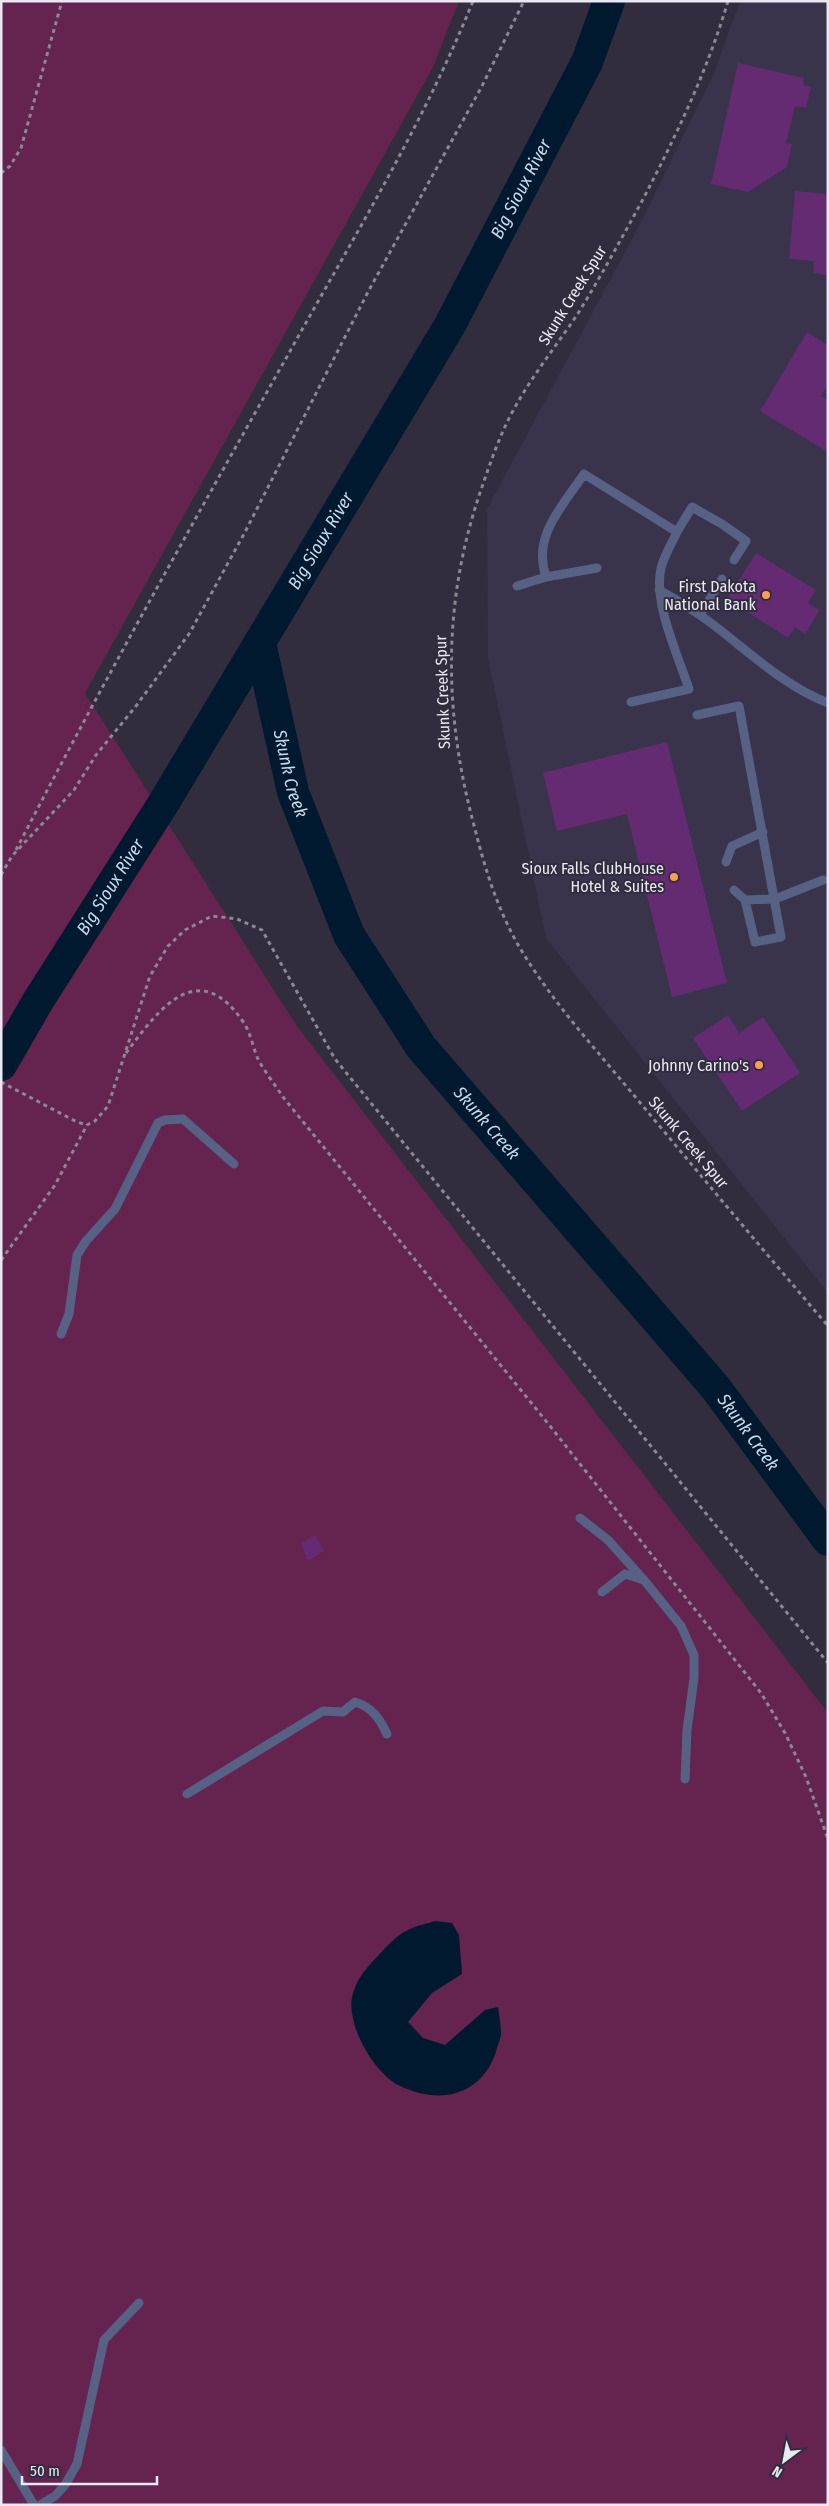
<svg xmlns="http://www.w3.org/2000/svg" width="829" height="2506" font-family="'Fira Sans Condensed',sans-serif">
<style>
.built{fill:#39334b}
.green{fill:#64244f}
.water{fill:#01192e}
.lines{fill:none;stroke-linecap:round;stroke-linejoin:round}
.river{stroke:#01192e;stroke-width:32}
.building{fill:#642b73}
.path{stroke:#8b8896;stroke-width:3;stroke-dasharray:4 4;stroke-linecap:butt}
.lane{stroke:#566184;stroke-width:9}
.poi-dot{fill:#fd9d54;stroke:#312d3e;stroke-width:2}
.labels{text-anchor:middle;stroke-width:4;stroke-linejoin:round;paint-order:stroke}
.street-label{font-size:16px;fill:#eae8f3;stroke:#312d3e}
.poi-label{font-size:16px;fill:#eae8f3;stroke:#312d3e;text-anchor:end}
.water-label{font-size:18px;font-style:italic;fill:#c8dbed;stroke:#312d3e}
</style>
<rect width="100%" height="100%" fill="#312d3e"/>
<path class="built" d="M 740,1 L 828,1 L 828,1293 L 546,938 L 488,658 L 487,509 L 639,226 L 714,73 Z"/>
<path class="green" d="M 1,1 L 459,1 L 433,67 L 85,693 L 296,1025 L 828,1713 L 828,2505 L 1,2505 Z"/>
<path class="water" d="M 435,1921 L 452,1923 L 459,1935 L 462,1974 L 432,1993 L 408,2022 L 423,2038 L 445,2045 L 485,2010 L 498,2007 C 499,2015 501,2025 501,2033 C 501,2039 497,2046 496,2052 C 481,2096 440,2105 400,2086 C 374,2074 344,2022 353,1993 C 357,1980 364,1971 373,1961 C 383,1951 396,1934 410,1929 C 418,1925 427,1924 435,1921 Z"/>
<g class="lines">
<g class="river">
<path id="s1" d="M 260,643 L 293,792 L 349,935 L 421,1047 L 715,1387 L 828,1540"/>
<path id="s2" d="M 1,1065 L 38,1001 L 163,804 L 450,325 L 587,62 L 609,1"/>
</g>
</g>
<path class="building" d="M 738,63 L 804,78 L 803,85 L 811,87 L 806,108 L 795,106 L 786,143 L 792,144 L 787,167 L 748,192 L 711,184 Z
M 795,191 L 828,194 L 828,275 L 813,273 L 814,261 L 789,259 Z
M 807,332 L 828,345 L 828,385 L 821,396 L 828,400 L 828,452 L 760,411 Z
M 756,553 L 816,590 L 808,603 L 820,610 L 805,634 L 795,627 L 788,638 L 727,599 Z
M 667,742 L 727,983 L 672,997 L 627,814 L 557,831 L 543,773 Z
M 728,1015 L 739,1033 L 763,1017 L 800,1073 L 742,1111 L 693,1038 Z
M 315,1535 L 324,1551 L 308,1561 L 301,1544 Z"/>
<g class="lines">
<path class="path" d="M 728,1 C 707,72 675,138 641,203 C 620,241 600,278 577,315 C 556,346 532,376 514,409 C 500,434 491,461 482,487 C 442,601 443,713 475,829 C 485,869 497,907 517,943 C 549,998 592,1045 632,1093 C 697,1171 762,1249 828,1326
M 1,173 L 10,166 L 21,148 L 62,1
M 16,850 C 103,682 196,517 289,353 C 353,238 424,123 473,1
M 1,875 L 12,856 L 74,790 L 96,755 L 136,706 L 189,634 L 244,534 L 369,290 L 481,88 L 524,1
M 126,1053 C 159,1009 198,955 244,1023 C 251,1034 253,1048 258,1059 C 265,1072 275,1085 283,1097 L 550,1426 L 761,1693 L 785,1733 L 806,1777 L 828,1839
M 1,1082 L 77,1122 L 87,1125
M 1,1260 L 55,1185 L 87,1125 L 95,1121 L 108,1106 L 150,976 L 168,946 L 185,930 L 212,916 L 237,919 L 262,930 L 335,1059 L 828,1663"/>
<path class="lane" d="M 677,532 L 692,507 L 722,524 L 746,541 L 734,560
M 597,568 L 546,577 C 532,536 562,507 584,474 L 677,532 C 672,543 664,556 661,568 C 653,603 678,655 689,689 L 631,702
M 517,586 L 546,577
M 659,590 C 677,600 695,611 711,623 C 748,651 784,686 828,703
M 700,615 L 722,579
M 697,715 L 739,706 L 781,937 L 755,942 L 745,900
M 726,862 L 732,846 L 763,832
M 734,890 L 745,900 L 775,899 L 823,880
M 61,1334 L 69,1314 L 77,1255 L 86,1241 L 115,1209 L 158,1123 L 165,1120 L 183,1119 L 234,1164
M 580,1518 L 608,1540 L 643,1579
M 602,1592 L 625,1574 L 644,1580 L 681,1626 L 694,1655 L 694,1678 L 687,1730 L 685,1779
M 187,1794 L 323,1711 L 343,1712 L 355,1702 C 372,1707 380,1719 387,1734
M 1,2450 L 34,2505
M 40,2505 L 55,2496 L 65,2485 L 77,2464 L 104,2340 L 139,2303"/>
</g>
<g class="poi-dot">
<circle cx="766" cy="595" r="5"/>
<circle cx="674" cy="877" r="5"/>
<circle cx="759" cy="1065" r="5"/>
</g>
<g class="labels">
<g class="street-label">
<text transform="translate(572 295) rotate(-58)" y="6">Skunk Creek Spur</text>
<text transform="translate(442 692) rotate(-92)" y="6">Skunk Creek Spur</text>
<text transform="translate(689 1142) rotate(50)" y="6">Skunk Creek Spur</text>
</g>
<g class="poi-label">
<text x="756" y="592">First Dakota<tspan x="756" dy="18">National Bank</tspan></text>
<text x="664" y="874">Sioux Falls ClubHouse<tspan x="664" dy="18">Hotel &amp; Suites</tspan></text>
<text x="749" y="1071">Johnny Carino's</text>
</g>
<g class="water-label">
<text dy="6" stroke="none"><textPath href="#s2" startOffset="1019">Big Sioux River</textPath></text>
<text dy="6" stroke="none"><textPath href="#s2" startOffset="614">Big Sioux River</textPath></text>
<text dy="6" stroke="none"><textPath href="#s1" startOffset="134">Skunk Creek</textPath></text>
<text dy="6" stroke="none"><textPath href="#s2" startOffset="209">Big Sioux River</textPath></text>
<text dy="6" stroke="none"><textPath href="#s1" startOffset="540">Skunk Creek</textPath></text>
<text dy="6" stroke="none"><textPath href="#s1" startOffset="945">Skunk Creek</textPath></text>
</g>
</g>
<rect width="829" height="2506" fill="none" stroke="#eae8f3" stroke-width="5"/>
<g transform="translate(784 2461) rotate(212)" stroke="#312d3e" stroke-width="4" paint-order="stroke">
<path d="M0-4L9 19L0 12L-9 19Z" fill="#eae8f3"/>
<text y="-8" font-size="14" font-weight="bold" text-anchor="middle" fill="#eae8f3">N</text>
</g>
<path d="M22 2476v8h135v-8" fill="none" stroke="#eae8f3" stroke-width="2.5"/>
<text x="30" y="2476" font-size="15" fill="#eae8f3" stroke="#312d3e" stroke-width="4" paint-order="stroke">50 m</text>
</svg>
